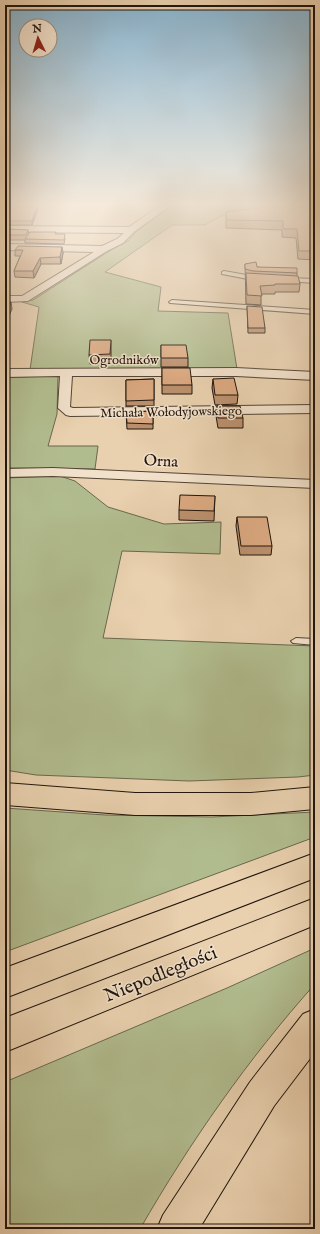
<svg xmlns="http://www.w3.org/2000/svg" width="320" height="1234" font-family="'IM FELL English',serif">
<style>
.green{fill:#b1bc8e;stroke:#68684e}
.lines{fill:none;stroke-linecap:round;stroke-linejoin:round}
.lane-casing{stroke:#524435;stroke-width:2}
.street-casing{stroke:#524435;stroke-width:2}
.highway-casing{stroke:#20150d;stroke-width:2}
.lane{fill:#f1e0ca;fill-rule:evenodd}
.street{fill:#f1e0ca;fill-rule:evenodd}
.highway{fill:#e9d0ae;fill-rule:evenodd}
.wall{fill:#bc916f;stroke:#20150d}
.shaded-wall{fill:#99765a;stroke:#20150d}
.building{fill:#dba981;stroke:#20150d}
.labels{text-anchor:middle;stroke-width:3;stroke-linejoin:round;paint-order:stroke}
.far-street-label{font-size:13px;fill:#20150d;stroke:#f1e0ca}
.street-label{font-size:16px;fill:#20150d;stroke:#f1e0ca}
.near-street-label{font-size:19px;fill:#20150d;stroke:#f1e0ca}
</style>
<rect width="100%" height="100%" fill="#e9d0ae"/>
<filter id="stains"><feTurbulence type="fractalNoise" baseFrequency=".005" numOctaves="4"/><feColorMatrix values="0 0 0 0 .2 0 0 0 0 .09 0 0 0 0 .02 0 0 0 .5 -.17"/></filter>
<radialGradient id="worn" r=".72"><stop offset=".6" stop-color="#630" stop-opacity="0"/><stop offset="1" stop-color="#630" stop-opacity=".3"/></radialGradient>
<path class="green" d="M 172,206 L 297,206 L 221,216 L 205,225 L 172,225 L 105,272 L 161,287 L 158,311 L 228,313 L 237,369 L 30,370 L 39,307 L 22,302 L 33,300 L 111,250 L 128,241 L 138,230 Z
M 58,376 L 57,414 L 48,446 L 98,446 L 95,469 L 9,468 L 8,377 Z
M 60,476 L 75,481 L 108,507 L 164,524 L 221,522 L 220,554 L 122,551 L 103,638 L 315,646 L 315,775 L 298,777 L 189,781 L 36,775 L 5,770 L 5,478 Z
M 5,808 L 105,815 L 212,817 L 315,812 L 315,837 L 5,952 Z
M 315,948 L 315,984 C 248,1059 190,1142 140,1229 L 5,1229 L 5,1082 L 227,988 Z"/>
<g class="lines">
<defs>
<path id="lane" d="M 224,271 L 258,277 L 261,279 L 258,281 L 222,274 L 222,272 Z
M 288,278 L 315,279 L 315,283 L 286,281 L 286,279 Z
M 172,300 L 315,310 L 315,314 L 170,303 L 169,302 Z
M 296,638 L 315,639 L 315,645 L 293,643 L 291,641 Z"/>
<path id="street" d="M 160,206 L 170,206 L 134,232 L 123,243 L 107,251 L 28,301 L 5,302 L 5,296 L 22,296 L 94,252 L 5,250 L 5,244 L 102,246 L 117,239 L 124,233 L 5,232 L 5,226 L 129,227 Z
M 236,368 L 315,372 L 315,380 L 236,376 L 72,376 L 70,407 L 73,408 L 315,405 L 315,413 L 70,416 L 66,415 L 58,408 L 60,376 L 5,377 L 5,369 Z
M 53,468 L 315,480 L 315,488 L 53,476 L 5,477 L 5,469 Z"/>
<path id="highway" d="M 5,783 L 135,793 L 251,793 L 315,787 L 315,809 L 251,815 L 135,815 L 5,805 Z
M 315,853 L 315,878 L 5,998 L 5,968 Z
M 315,898 L 315,925 L 5,1052 L 5,1018 Z
M 315,1009 L 315,1052 L 274,1106 L 199,1229 L 157,1229 L 163,1215 L 250,1082 L 303,1014 Z"/>
</defs>
<use href="#lane" class="lane-casing"/>
<use href="#street" class="street-casing"/>
<use href="#highway" class="highway-casing"/>
<use href="#lane" class="lane"/>
<use href="#street" class="street"/>
<use href="#highway" class="highway"/>
</g>
<path class="wall" d="M 5,206 L 39,206 L 32,225 L 5,225 Z
M 315,206 L 315,260 L 298,259 L 296,238 L 282,237 L 282,230 L 226,228 L 226,212 Z
M 5,229 L 28,230 L 29,234 L 56,234 L 65,238 L 64,244 L 25,243 L 25,240 L 5,240 Z
M 62,247 L 63,253 L 61,264 L 41,264 L 34,278 L 15,277 L 14,271 L 20,256 L 15,256 L 15,250 Z
M 245,264 L 257,267 L 297,273 L 297,276 L 300,284 L 299,292 L 275,292 L 275,294 L 261,294 L 261,305 L 246,304 Z
M 247,306 L 265,328 L 265,333 L 248,333 Z
M 111,340 L 111,363 L 90,364 L 89,355 Z
M 161,345 L 188,358 L 188,367 L 161,367 Z
M 162,368 L 192,385 L 192,394 L 162,394 Z
M 154,379 L 154,406 L 126,406 L 126,380 Z
M 213,379 L 238,395 L 237,404 L 215,405 L 212,388 Z
M 217,406 L 243,418 L 243,428 L 218,428 L 216,416 Z
M 153,411 L 153,429 L 127,429 L 126,412 Z
M 312,486 L 315,486 L 315,523 L 314,523 L 311,496 Z
M 215,496 L 214,521 L 179,520 L 179,510 Z
M 237,517 L 272,546 L 271,555 L 240,555 L 236,526 Z"/>
<path class="shaded-wall" d="M 37,206 L 39,206 L 32,225 L 32,221 Z
M 62,247 L 63,253 L 61,264 L 60,257 Z
M 40,258 L 41,264 L 34,278 L 33,271 Z
M 11,302 L 12,309 L 5,325 L 5,316 Z"/>
<path class="building" d="M 5,206 L 37,206 L 32,221 L 5,221 Z
M 271,206 L 315,206 L 315,251 L 299,251 L 297,229 L 283,229 L 283,221 L 227,220 L 226,212 Z
M 5,229 L 28,230 L 26,235 L 5,235 Z
M 30,232 L 56,232 L 55,234 L 65,234 L 64,240 L 25,239 Z
M 18,246 L 62,247 L 60,257 L 40,258 L 33,271 L 14,271 L 23,250 L 15,250 Z
M 256,262 L 257,267 L 297,268 L 297,273 L 253,271 L 245,269 L 245,264 Z
M 246,273 L 298,276 L 300,284 L 275,284 L 275,285 L 260,286 L 262,296 L 247,295 Z
M 5,301 L 11,302 L 5,316 Z
M 247,306 L 262,307 L 265,328 L 248,328 Z
M 90,340 L 111,340 L 110,354 L 89,355 Z
M 161,345 L 186,345 L 188,358 L 161,358 Z
M 162,368 L 190,368 L 192,385 L 162,385 Z
M 234,378 L 238,395 L 215,395 L 213,379 Z
M 154,379 L 154,400 L 126,401 L 126,380 Z
M 217,406 L 240,406 L 243,418 L 218,418 Z
M 153,411 L 153,424 L 127,423 L 126,412 Z
M 312,486 L 315,486 L 315,513 Z
M 180,495 L 215,496 L 214,511 L 179,510 Z
M 237,517 L 267,517 L 272,546 L 241,546 Z"/>
<linearGradient id="sky" x2="0" y2="1"><stop stop-color="#88b5d1"/><stop offset="0.54" stop-color="#f5eadb"/><stop offset="1" stop-color="#f5eadb" stop-opacity="0"/></linearGradient>
<rect width="320" height="379" fill="url(#sky)"/>
<g class="labels">
<g class="far-street-label">
<text x="124" y="364">Ogrodników</text>
<text transform="translate(171 411) rotate(-1)" y="5">Michała Wołodyjowskiego</text>
</g>
<g class="street-label">
<text transform="translate(161 460) rotate(3)" y="6">Orna</text>
</g>
<g class="near-street-label">
<text transform="translate(160 973) rotate(-22)" y="7">Niepodległości</text>
</g>
</g>
<rect width="320" height="1234" fill="none" stroke="#e9d0ae" stroke-width="20"/>
<rect x="6" y="6" width="308" height="1222" fill="none" stroke="#20150d" stroke-width="2"/>
<rect x="10" y="10" width="300" height="1214" fill="none" stroke="#20150d"/>
<g transform="translate(38 38) rotate(355)"><circle r="19" fill="#f1e0ca" stroke="#9d8f7e"/>
<path d="M0-3L7 15L0 10L-7 15Z" fill="#8f2418"/>
<text y="-6" font-size="11" font-weight="bold" text-anchor="middle" fill="#20150d">N</text>
</g>
<rect width="100%" height="100%" filter="url(#stains)"/>
<rect width="100%" height="100%" fill="url(#worn)"/>
</svg>
